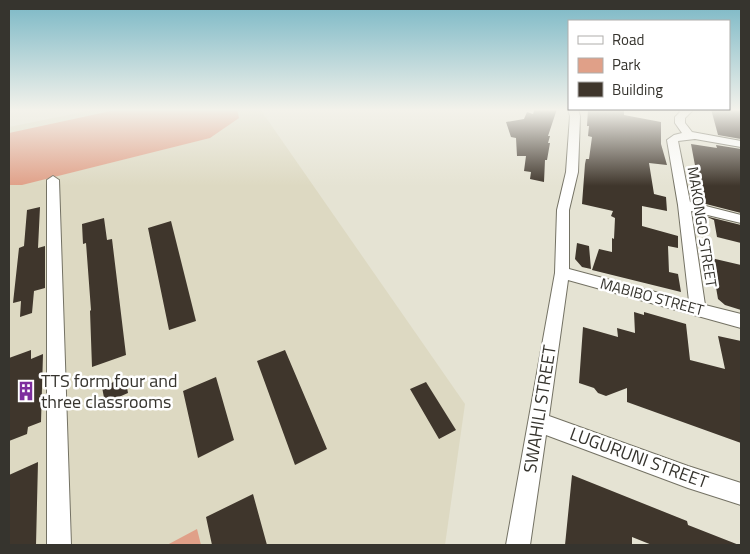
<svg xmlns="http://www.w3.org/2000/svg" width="750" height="554" font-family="'Titillium Web',sans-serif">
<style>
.built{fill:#ddd9c2}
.green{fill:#e0a088}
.building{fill:#3f362c}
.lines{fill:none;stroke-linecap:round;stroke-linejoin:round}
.minor-casing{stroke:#747264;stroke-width:2}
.minor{fill:#fff;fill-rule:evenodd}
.labels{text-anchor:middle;stroke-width:5;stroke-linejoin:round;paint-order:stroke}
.street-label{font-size:15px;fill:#36342e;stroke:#fff}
.near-poi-label{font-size:18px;fill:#36342e;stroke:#fff;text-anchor:start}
.near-street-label{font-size:18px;fill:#36342e;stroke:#fff}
</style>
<rect width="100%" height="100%" fill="#e5e3d3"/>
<path class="built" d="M 98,109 L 260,109 L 465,404 L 445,545 L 9,545 L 9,127 Z"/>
<path class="green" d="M 120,109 L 237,109 L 239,118 L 210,138 L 22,185 L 9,185 L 9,133 Z
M 197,529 L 201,545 L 167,545 Z"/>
<path class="building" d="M 535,109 L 557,109 L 548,136 L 550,136 L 548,143 L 550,143 L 547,160 L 545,160 L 544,182 L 530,179 L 531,172 L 524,171 L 526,156 L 517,156 L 516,138 L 511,137 L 506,122 L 524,119 L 527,112 L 533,114 Z
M 588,109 L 624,109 L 624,115 L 661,122 L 661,144 L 667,165 L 649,163 L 654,194 L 666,197 L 667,211 L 642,206 L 642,226 L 678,236 L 678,248 L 668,246 L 669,272 L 678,274 L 681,292 L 592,270 L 599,249 L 612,252 L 612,238 L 614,239 L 615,218 L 611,216 L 613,211 L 582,204 L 585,164 L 586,159 L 589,159 L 592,137 L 588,136 L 589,126 L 587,126 Z
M 711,109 L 741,109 L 741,139 L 718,135 Z
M 691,144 L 717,148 L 716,145 L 741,149 L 741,213 L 702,203 Z
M 40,207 L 38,248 L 45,246 L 45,288 L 34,291 L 32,313 L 20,317 L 21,301 L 13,303 L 19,248 L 24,246 L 27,210 Z
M 705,216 L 741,225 L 741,243 L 717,237 L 714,220 Z
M 104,218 L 107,240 L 112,239 L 126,355 L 92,367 L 90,311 L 91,310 L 86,243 L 83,244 L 82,224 Z
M 171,221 L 196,321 L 169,330 L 148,228 Z
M 577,243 L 589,246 L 591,269 L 582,267 L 575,259 Z
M 711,258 L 741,265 L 741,310 L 725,305 L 718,299 Z
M 634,312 L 644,315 L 644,312 L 686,324 L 690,360 L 725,369 L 718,336 L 741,341 L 741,443 L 627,402 L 627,388 L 606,396 L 598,393 L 594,388 L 579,383 L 583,327 L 618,337 L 617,328 L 635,333 Z
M 31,350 L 31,359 L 43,354 L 41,422 L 28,427 L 27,434 L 9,441 L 9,358 Z
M 285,350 L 327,449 L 295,465 L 257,361 Z
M 125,377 L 128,393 L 105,403 L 102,387 Z
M 216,377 L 234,440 L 198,458 L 183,391 Z
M 426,382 L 456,430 L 439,439 L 410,389 Z
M 38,462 L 36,545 L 9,545 L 9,475 Z
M 572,475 L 687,521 L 688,525 L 739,545 L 652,545 L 632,537 L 632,545 L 565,545 Z
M 253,494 L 267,545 L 212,545 L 206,517 Z"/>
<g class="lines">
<defs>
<path id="minor" d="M 568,109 L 578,109 L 580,116 L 578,172 L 569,210 L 569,269 L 689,301 L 678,205 L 667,140 L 674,135 L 682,133 L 675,123 L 675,117 L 680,112 L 678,109 L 690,109 L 692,111 L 685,118 L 685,123 L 692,132 L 741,141 L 741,147 L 695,139 L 678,141 L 690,202 L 741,215 L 741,223 L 691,211 L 705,305 L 741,314 L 741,328 L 568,280 L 549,416 L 688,466 L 741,483 L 741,505 L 688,488 L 546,435 L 530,545 L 506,545 L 555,273 L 557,210 L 566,172 L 570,116 Z
M 53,176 L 59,180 L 71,545 L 47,545 L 47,180 Z"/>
</defs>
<use href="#minor" class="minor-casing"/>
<use href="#minor" class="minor"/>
</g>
<linearGradient id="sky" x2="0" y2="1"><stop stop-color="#79b7c5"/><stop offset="0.59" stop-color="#f3f2eb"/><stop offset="1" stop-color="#f3f2eb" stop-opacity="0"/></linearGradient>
<rect width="750" height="186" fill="url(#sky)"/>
<defs>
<symbol id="building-bare" viewBox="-9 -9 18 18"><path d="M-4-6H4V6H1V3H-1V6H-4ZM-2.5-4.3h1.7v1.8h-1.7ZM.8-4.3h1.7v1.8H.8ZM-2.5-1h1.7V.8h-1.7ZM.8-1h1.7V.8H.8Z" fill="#7e2e9e" stroke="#fff" stroke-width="2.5" paint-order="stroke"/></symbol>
</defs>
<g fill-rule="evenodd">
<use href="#building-bare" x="12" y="377" width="28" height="28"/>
</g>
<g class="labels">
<g class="street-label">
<text transform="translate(702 227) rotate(81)" y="5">MAKONGO STREET</text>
<text transform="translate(652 297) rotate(15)" y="5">MABIBO STREET</text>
</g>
<g class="near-poi-label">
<text x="41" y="387">TTS form four and<tspan x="41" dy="21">three classrooms</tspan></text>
</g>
<g class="near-street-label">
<text transform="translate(540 409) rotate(-81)" y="6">SWAHILI STREET</text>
<text transform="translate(639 458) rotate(20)" y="6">LUGURUNI STREET</text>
</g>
</g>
<rect width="750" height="554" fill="none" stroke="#36342e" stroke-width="20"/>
<rect x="568" y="20" width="162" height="90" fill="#ffffff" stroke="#afaeab"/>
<rect x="578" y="36" width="25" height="8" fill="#ffffff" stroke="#afaeab"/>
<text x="612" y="45" font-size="15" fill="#36342e">Road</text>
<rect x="578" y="58" width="25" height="15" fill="#e0a088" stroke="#afaeab"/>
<text x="612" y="70" font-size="15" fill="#36342e">Park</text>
<rect x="578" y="82" width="25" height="15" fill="#3f362c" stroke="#afaeab"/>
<text x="612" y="95" font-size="15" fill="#36342e">Building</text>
</svg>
